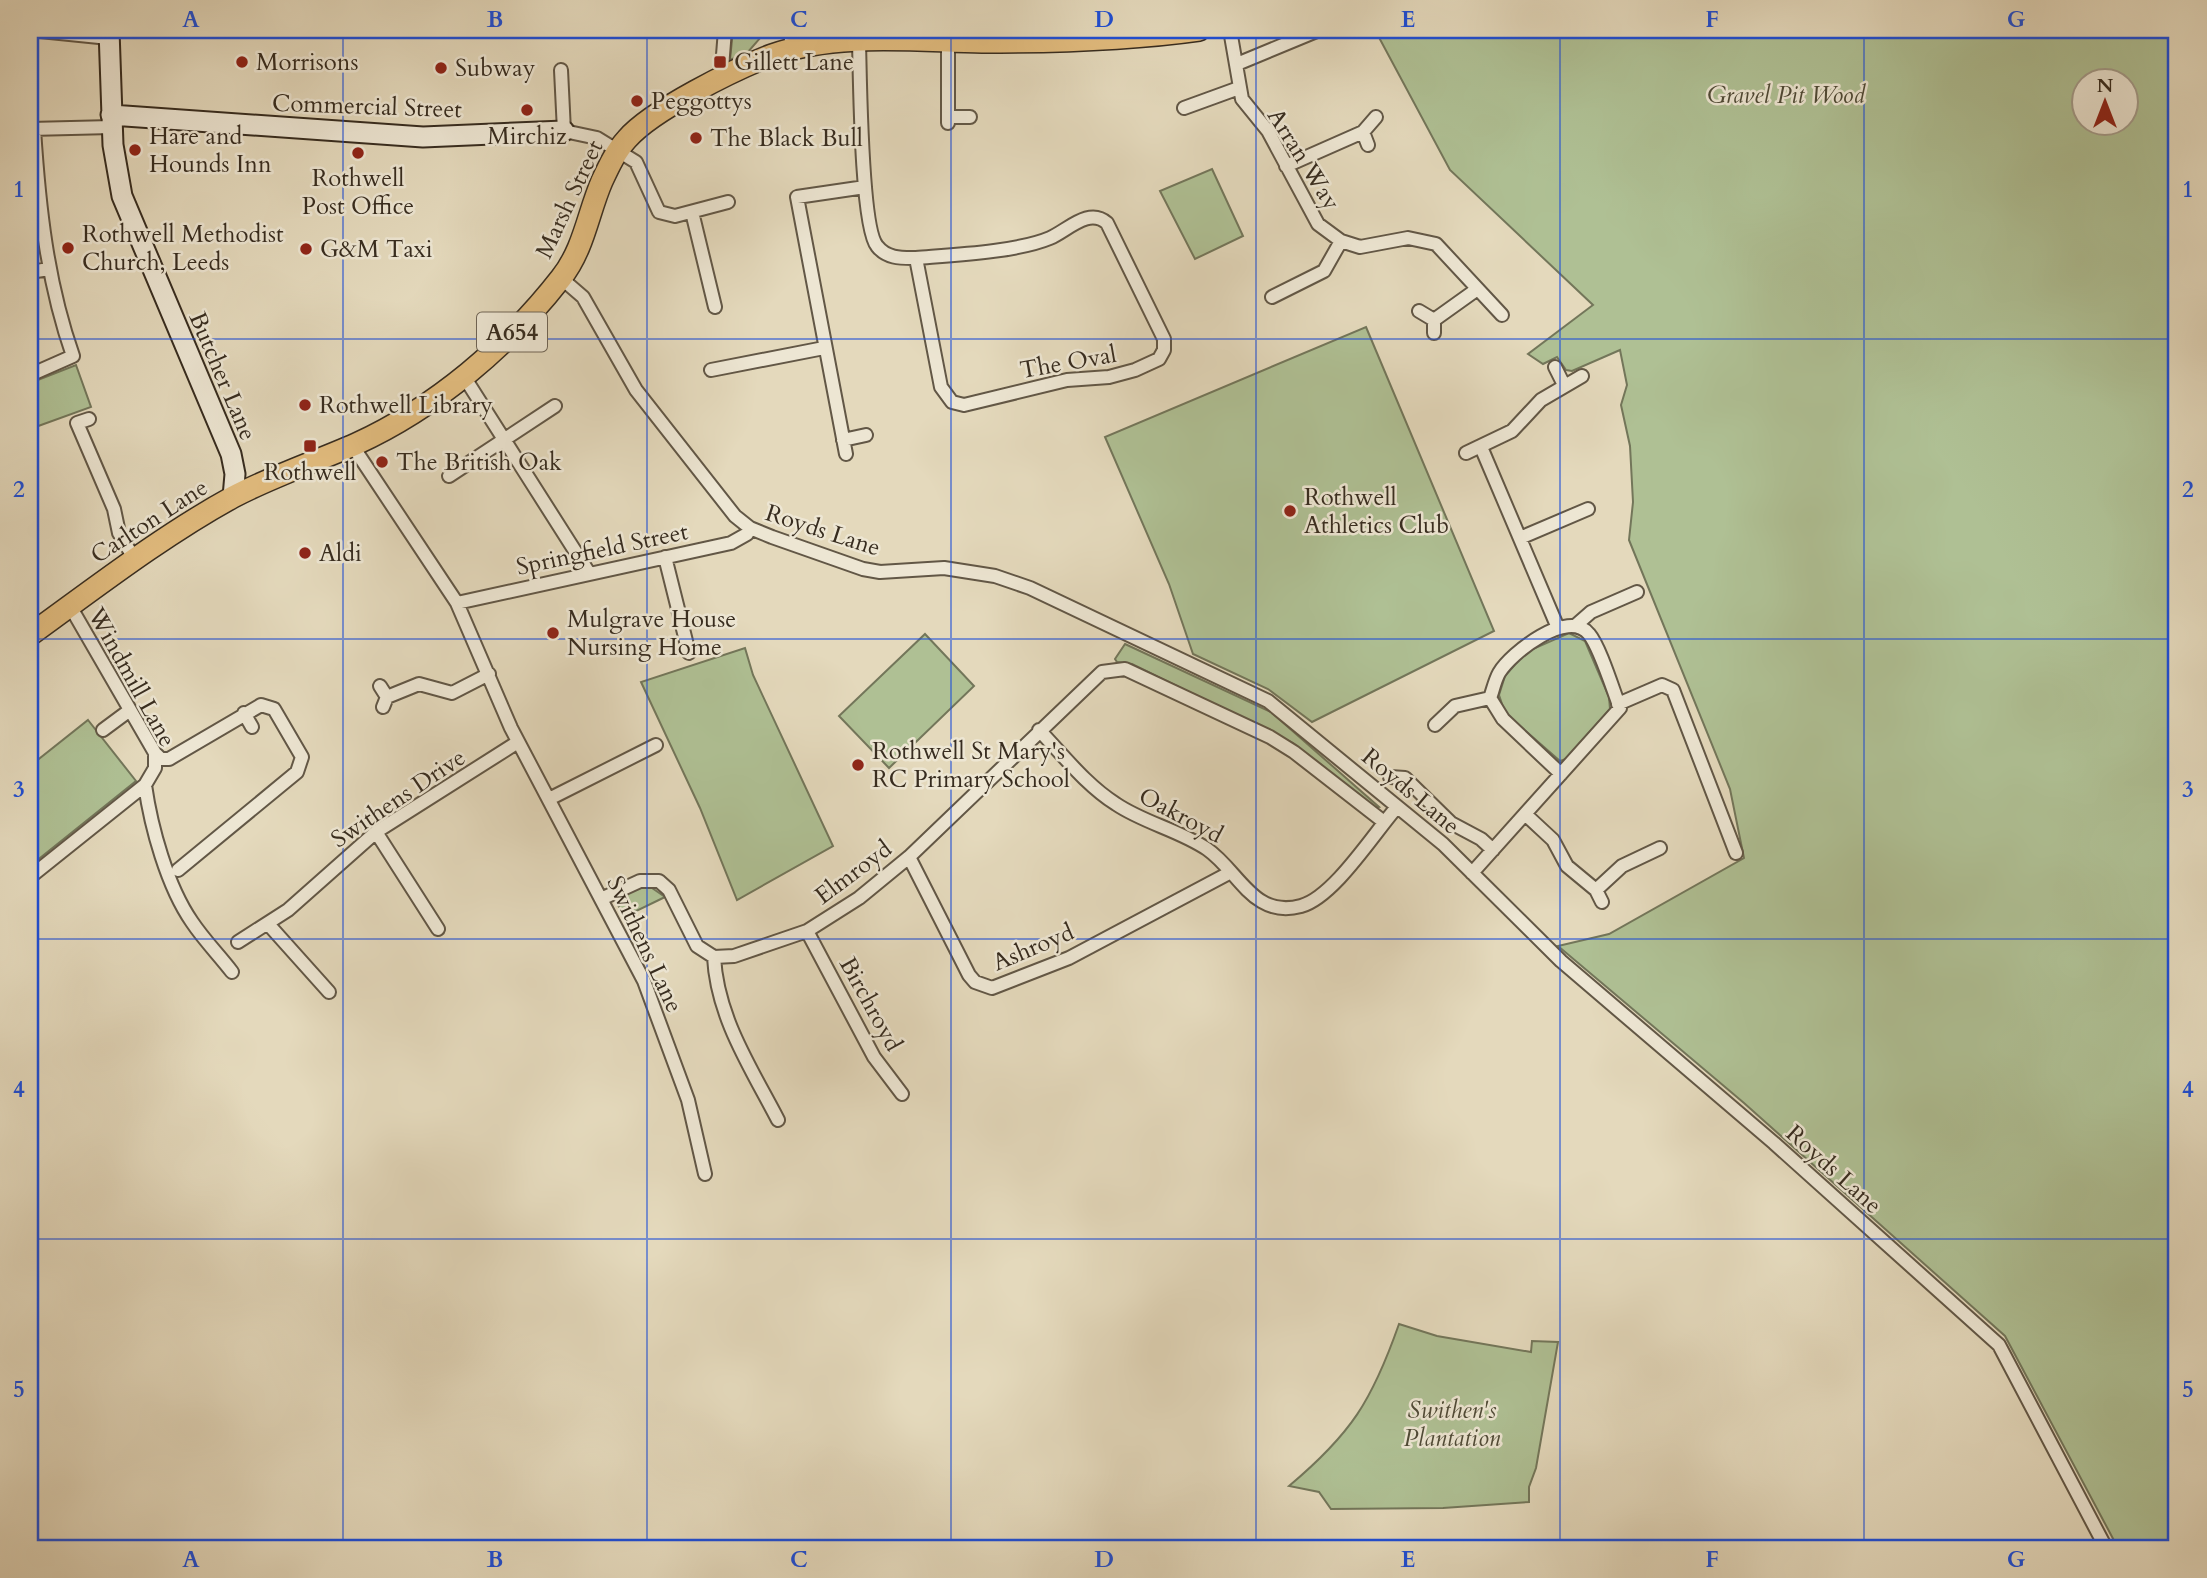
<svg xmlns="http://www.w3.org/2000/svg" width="2207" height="1578" font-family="Cardo,serif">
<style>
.green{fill:#afc094;stroke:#73765a;stroke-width:2;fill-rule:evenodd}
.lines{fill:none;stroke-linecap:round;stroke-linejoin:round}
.street-casing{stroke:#625746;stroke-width:16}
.secondary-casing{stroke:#372c1f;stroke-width:23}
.primary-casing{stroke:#372c1f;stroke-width:24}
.street{stroke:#ede6d3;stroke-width:12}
.secondary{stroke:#ede6d3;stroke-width:19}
.primary{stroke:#e2bc7e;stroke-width:21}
.grid{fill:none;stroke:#1d4ed8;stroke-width:2;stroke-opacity:0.55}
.poi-dot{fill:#8f2418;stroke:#ede6d3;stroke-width:2.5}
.labels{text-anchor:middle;stroke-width:5;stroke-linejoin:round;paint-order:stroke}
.shield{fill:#ede6d3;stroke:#6e6455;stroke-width:2}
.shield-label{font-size:23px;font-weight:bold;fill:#372c1f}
.poi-label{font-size:24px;fill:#372c1f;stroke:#ede6d3;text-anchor:start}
.park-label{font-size:24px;font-style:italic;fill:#4f4a36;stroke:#ede6d3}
.street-label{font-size:24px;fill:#372c1f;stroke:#ede6d3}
.neatline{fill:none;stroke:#1d4ed8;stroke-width:2.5}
.grid-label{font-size:23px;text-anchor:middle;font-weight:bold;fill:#1d4ed8}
</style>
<rect width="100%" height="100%" fill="#e4d9bc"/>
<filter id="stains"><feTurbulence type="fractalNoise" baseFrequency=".00286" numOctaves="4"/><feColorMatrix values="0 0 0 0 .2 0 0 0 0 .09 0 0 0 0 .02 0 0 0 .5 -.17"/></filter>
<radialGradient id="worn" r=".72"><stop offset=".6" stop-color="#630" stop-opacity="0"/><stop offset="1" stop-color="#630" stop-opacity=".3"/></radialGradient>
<path class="green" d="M 733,30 L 767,30 L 748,52 L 730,60 Z
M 1375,30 L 2177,30 L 2177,1548 L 2118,1548 L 2005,1336 L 1744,1103 L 1558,946 L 1609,934 L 1744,858 L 1730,789 L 1629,540 L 1633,502 L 1630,446 L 1621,405 L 1627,385 L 1620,350 L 1572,371 L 1566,370 L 1557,357 L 1543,364 L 1528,354 L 1593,305 L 1450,170 ZM 2084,80 L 2126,80 L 2126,122 L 2084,122 Z
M 1212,169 L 1243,236 L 1195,259 L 1160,191 Z
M 1366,327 L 1494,631 L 1312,722 L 1268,689 L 1193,654 L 1169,584 L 1105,437 Z
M 76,365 L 91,407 L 30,429 L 30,383 Z
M 1569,633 L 1585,641 L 1609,697 L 1610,709 L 1566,759 L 1560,761 L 1505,713 L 1499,695 L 1505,676 L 1526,652 Z
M 925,634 L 974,686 L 889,768 L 839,716 Z
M 1125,644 L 1271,712 L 1379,807 L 1374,808 L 1293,743 L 1132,664 L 1117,662 L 1115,659 Z
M 745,648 L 753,675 L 833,846 L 737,900 L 700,808 L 641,682 Z
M 88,720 L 136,781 L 30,866 L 30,766 Z
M 644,887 L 652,888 L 665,897 L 624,917 L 618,905 C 622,893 631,890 644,887 Z
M 1399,1324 L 1437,1336 L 1531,1352 L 1532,1341 L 1558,1342 L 1536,1468 L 1529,1487 L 1529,1502 L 1443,1508 L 1331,1509 L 1319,1492 L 1289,1486 C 1351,1434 1372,1401 1399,1324 Z"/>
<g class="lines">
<defs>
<path id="street" d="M 30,30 L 109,38
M 790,30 L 792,49
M 1230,30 L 1242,99 L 1268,131 L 1318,224 L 1341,241 L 1360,247 L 1408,238 L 1436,244 L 1502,315
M 859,42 C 860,76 861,227 877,246 C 887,259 902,258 916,258 C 953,255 1017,252 1050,238 C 1068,230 1089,207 1107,223 L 1164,339 L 1164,350 L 1159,359 L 1135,370 L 1109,377 L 1067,380 L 964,405 L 952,402 L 941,387 L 916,258
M 1237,64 L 1319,30
M 561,70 L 564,131 L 597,138 L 636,162 L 659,212 L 675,216 L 728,202
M 721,80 L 725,30
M 1184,108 L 1239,88
M 948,117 L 970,117
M 948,123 L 948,41
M 30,129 L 112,127
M 1363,132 L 1368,145
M 1286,166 L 1363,132 L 1376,117
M 692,212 L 715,307
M 30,272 L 49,269
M 561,278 L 583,297 L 636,390 L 735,516 L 750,528 L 772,537 L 863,569 L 880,572 L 944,568 L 995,576 L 1030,588 L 1268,701 L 1443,844 L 1561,961 L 1774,1143 L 1999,1345 L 2106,1548
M 1272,297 L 1324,271 L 1341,241
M 1419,311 L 1434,320 L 1434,333
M 1434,320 L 1476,290
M 1555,367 L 1564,385
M 711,370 L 824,348
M 30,375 L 73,356 C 47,282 39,207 34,129
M 463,375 L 589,573
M 89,419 L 77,423 L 114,509 L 119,533 L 135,560
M 843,440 L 866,435
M 352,445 L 457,603 L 511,728 L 644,981 L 688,1100 L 705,1174
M 1481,447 L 1558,628
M 1466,453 L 1512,431 L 1541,400 L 1582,376
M 846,454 L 797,197 L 865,187
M 449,476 L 555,406
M 1520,538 L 1588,509
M 665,557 L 689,653
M 457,603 L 731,543 L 747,534 L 750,528
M 1575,626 L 1591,612 L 1637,592
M 380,686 L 387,697 L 383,707
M 387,697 L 419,684 L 452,693 L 489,674
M 1618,704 L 1662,685 L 1673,690 L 1736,853
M 244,713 L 252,727
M 1435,725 L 1455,706 L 1490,698
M 103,730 L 130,710
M 1039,730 C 1063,755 1086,785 1116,804 C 1144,823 1179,830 1207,849 C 1239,871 1253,919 1301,906 C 1334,897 1374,833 1397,807
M 155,753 L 161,759 L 169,759 L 261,705 L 274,709 L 302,757 L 297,772 L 178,870
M 1390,777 L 1405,778 L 1451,823 L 1481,839 L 1493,850
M 145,785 C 151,827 167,886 192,922 C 204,940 219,955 232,972
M 549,799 L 656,745
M 1525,814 L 1553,840 L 1567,866 L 1596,890 L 1602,902
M 376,832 L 438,929
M 909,857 L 969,975 L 975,982 L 992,988 L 1069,958 L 1231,872
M 1472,873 L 1620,708 C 1613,690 1600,647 1589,634 C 1568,608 1511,653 1499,673 C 1495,680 1493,690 1490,698 L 1503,719 L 1561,774
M 30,877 L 145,785 L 155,768 L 155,753 L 70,606
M 1596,890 L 1622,866 L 1660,848
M 601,899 L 640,881 L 659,881 L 669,890 L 697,946 L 714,957 L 734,956 L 807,931 L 859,898 L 909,857 L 1102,672 L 1125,669 L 1270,737 L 1294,752 L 1384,822
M 269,925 L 329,992
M 807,931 L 874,1057 L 902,1094
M 238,942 L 288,910 L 376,832 L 518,742
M 714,957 C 717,1017 751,1068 778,1120"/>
<path id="secondary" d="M 109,30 L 113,145 L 122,196 L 231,454 L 235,474 L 233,497
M 111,115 L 423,137 L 564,131"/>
<path id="primary" d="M 30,635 C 95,588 162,536 233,497 C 273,476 315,462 356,444 C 435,408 508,346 561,278 C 584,249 588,213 602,181 C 609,166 616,151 627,139 C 652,110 735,69 772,55 C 837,32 914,41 982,42 C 1053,42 1128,40 1199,30"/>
</defs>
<use href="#street" class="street-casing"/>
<use href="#secondary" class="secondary-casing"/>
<use href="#primary" class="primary-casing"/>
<use href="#street" class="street"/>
<use href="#secondary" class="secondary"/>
<use href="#primary" class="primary"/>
</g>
<path class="grid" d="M 343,30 L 343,1548M 647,30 L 647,1548M 951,30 L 951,1548M 1256,30 L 1256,1548M 1560,30 L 1560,1548M 1864,30 L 1864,1548M 30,339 L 2177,339M 30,639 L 2177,639M 30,939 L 2177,939M 30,1239 L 2177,1239"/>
<g class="poi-dot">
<circle cx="242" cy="62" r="7"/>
<rect x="713" y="55" width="14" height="14" rx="3.5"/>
<circle cx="441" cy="68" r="7"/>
<circle cx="637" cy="101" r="7"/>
<circle cx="527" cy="110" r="7"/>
<circle cx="696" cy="138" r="7"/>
<circle cx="135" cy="150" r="7"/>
<circle cx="358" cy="153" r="7"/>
<circle cx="68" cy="248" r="7"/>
<circle cx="306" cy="249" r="7"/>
<circle cx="305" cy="405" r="7"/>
<rect x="303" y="439" width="14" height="14" rx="3.5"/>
<circle cx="382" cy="462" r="7"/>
<circle cx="1290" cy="511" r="7"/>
<circle cx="305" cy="553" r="7"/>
<circle cx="553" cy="633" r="7"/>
<circle cx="858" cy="765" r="7"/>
</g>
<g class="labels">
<rect class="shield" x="477" y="312.5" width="70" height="39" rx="5"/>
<g class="shield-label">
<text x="512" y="340">A654</text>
</g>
<g class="poi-label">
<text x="256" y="70">Morrisons</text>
<text x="734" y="70">Gillett Lane</text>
<text x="455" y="76">Subway</text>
<text x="651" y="109">Peggottys</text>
<text x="149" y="144">Hare and<tspan x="149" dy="28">Hounds Inn</tspan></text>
<text x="527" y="144" text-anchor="middle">Mirchiz</text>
<text x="710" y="146">The Black Bull</text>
<text x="358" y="186" text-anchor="middle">Rothwell<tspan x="358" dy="28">Post Office</tspan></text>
<text x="82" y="242">Rothwell Methodist<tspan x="82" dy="28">Church, Leeds</tspan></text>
<text x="320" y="257">G&amp;M Taxi</text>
<text x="319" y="413">Rothwell Library</text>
<text x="396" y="470">The British Oak</text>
<text x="310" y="480" text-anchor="middle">Rothwell</text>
<text x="1304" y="505">Rothwell<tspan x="1304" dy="28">Athletics Club</tspan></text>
<text x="319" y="561">Aldi</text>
<text x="567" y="627">Mulgrave House<tspan x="567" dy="28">Nursing Home</tspan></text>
<text x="872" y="759">Rothwell St Mary's<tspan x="872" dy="28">RC Primary School</tspan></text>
</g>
<g class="park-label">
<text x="1786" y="103">Gravel Pit Wood</text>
<text x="1452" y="1418">Swithen's<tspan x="1452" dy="28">Plantation</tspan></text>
</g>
<g class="street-label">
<text transform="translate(367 106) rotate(2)" y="8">Commercial Street</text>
<text transform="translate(1304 159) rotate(58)" y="8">Arran Way</text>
<text transform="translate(569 199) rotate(-65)" y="8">Marsh Street</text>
<text transform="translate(1068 362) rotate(-10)" y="8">The Oval</text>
<text transform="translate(223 376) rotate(67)" y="8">Butcher Lane</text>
<text transform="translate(149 521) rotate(-33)" y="8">Carlton Lane</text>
<text transform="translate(823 530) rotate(18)" y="8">Royds Lane</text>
<text transform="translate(602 549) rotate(-12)" y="8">Springfield Street</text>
<text transform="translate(132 677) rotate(61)" y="8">Windmill Lane</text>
<text transform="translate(1411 791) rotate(40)" y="8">Royds Lane</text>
<text transform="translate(398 798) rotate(-34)" y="8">Swithens Drive</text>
<text transform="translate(1181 815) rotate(28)" y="8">Oakroyd</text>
<text transform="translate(853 872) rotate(-37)" y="8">Elmroyd</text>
<text transform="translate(645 944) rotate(65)" y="8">Swithens Lane</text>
<text transform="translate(1033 947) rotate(-23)" y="8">Ashroyd</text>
<text transform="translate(871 1004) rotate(61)" y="8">Birchroyd</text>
<text transform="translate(1834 1169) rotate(42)" y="8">Royds Lane</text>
</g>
</g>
<rect width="2207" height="1578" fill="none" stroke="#e4d9bc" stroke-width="77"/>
<g transform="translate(2105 102)"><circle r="33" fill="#ede6d3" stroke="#a49c8b" stroke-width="2"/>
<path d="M0-5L12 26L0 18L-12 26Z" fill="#8f2418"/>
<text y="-10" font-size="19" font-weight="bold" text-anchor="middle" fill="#372c1f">N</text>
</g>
<rect x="38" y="38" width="2130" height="1502" class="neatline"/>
<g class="grid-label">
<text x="191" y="27">A</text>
<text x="495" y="27">B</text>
<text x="799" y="27">C</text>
<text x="1104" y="27">D</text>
<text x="1408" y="27">E</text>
<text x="1712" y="27">F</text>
<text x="2016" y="27">G</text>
<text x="19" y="197">1</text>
<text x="2188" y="197">1</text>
<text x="19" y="497">2</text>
<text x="2188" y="497">2</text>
<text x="19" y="797">3</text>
<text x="2188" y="797">3</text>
<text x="19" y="1097">4</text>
<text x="2188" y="1097">4</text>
<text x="19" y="1397">5</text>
<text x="2188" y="1397">5</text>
<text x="191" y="1567">A</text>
<text x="495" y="1567">B</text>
<text x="799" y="1567">C</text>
<text x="1104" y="1567">D</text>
<text x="1408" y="1567">E</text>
<text x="1712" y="1567">F</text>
<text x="2016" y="1567">G</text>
</g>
<rect width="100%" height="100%" filter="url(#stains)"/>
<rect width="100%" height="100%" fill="url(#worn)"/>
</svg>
